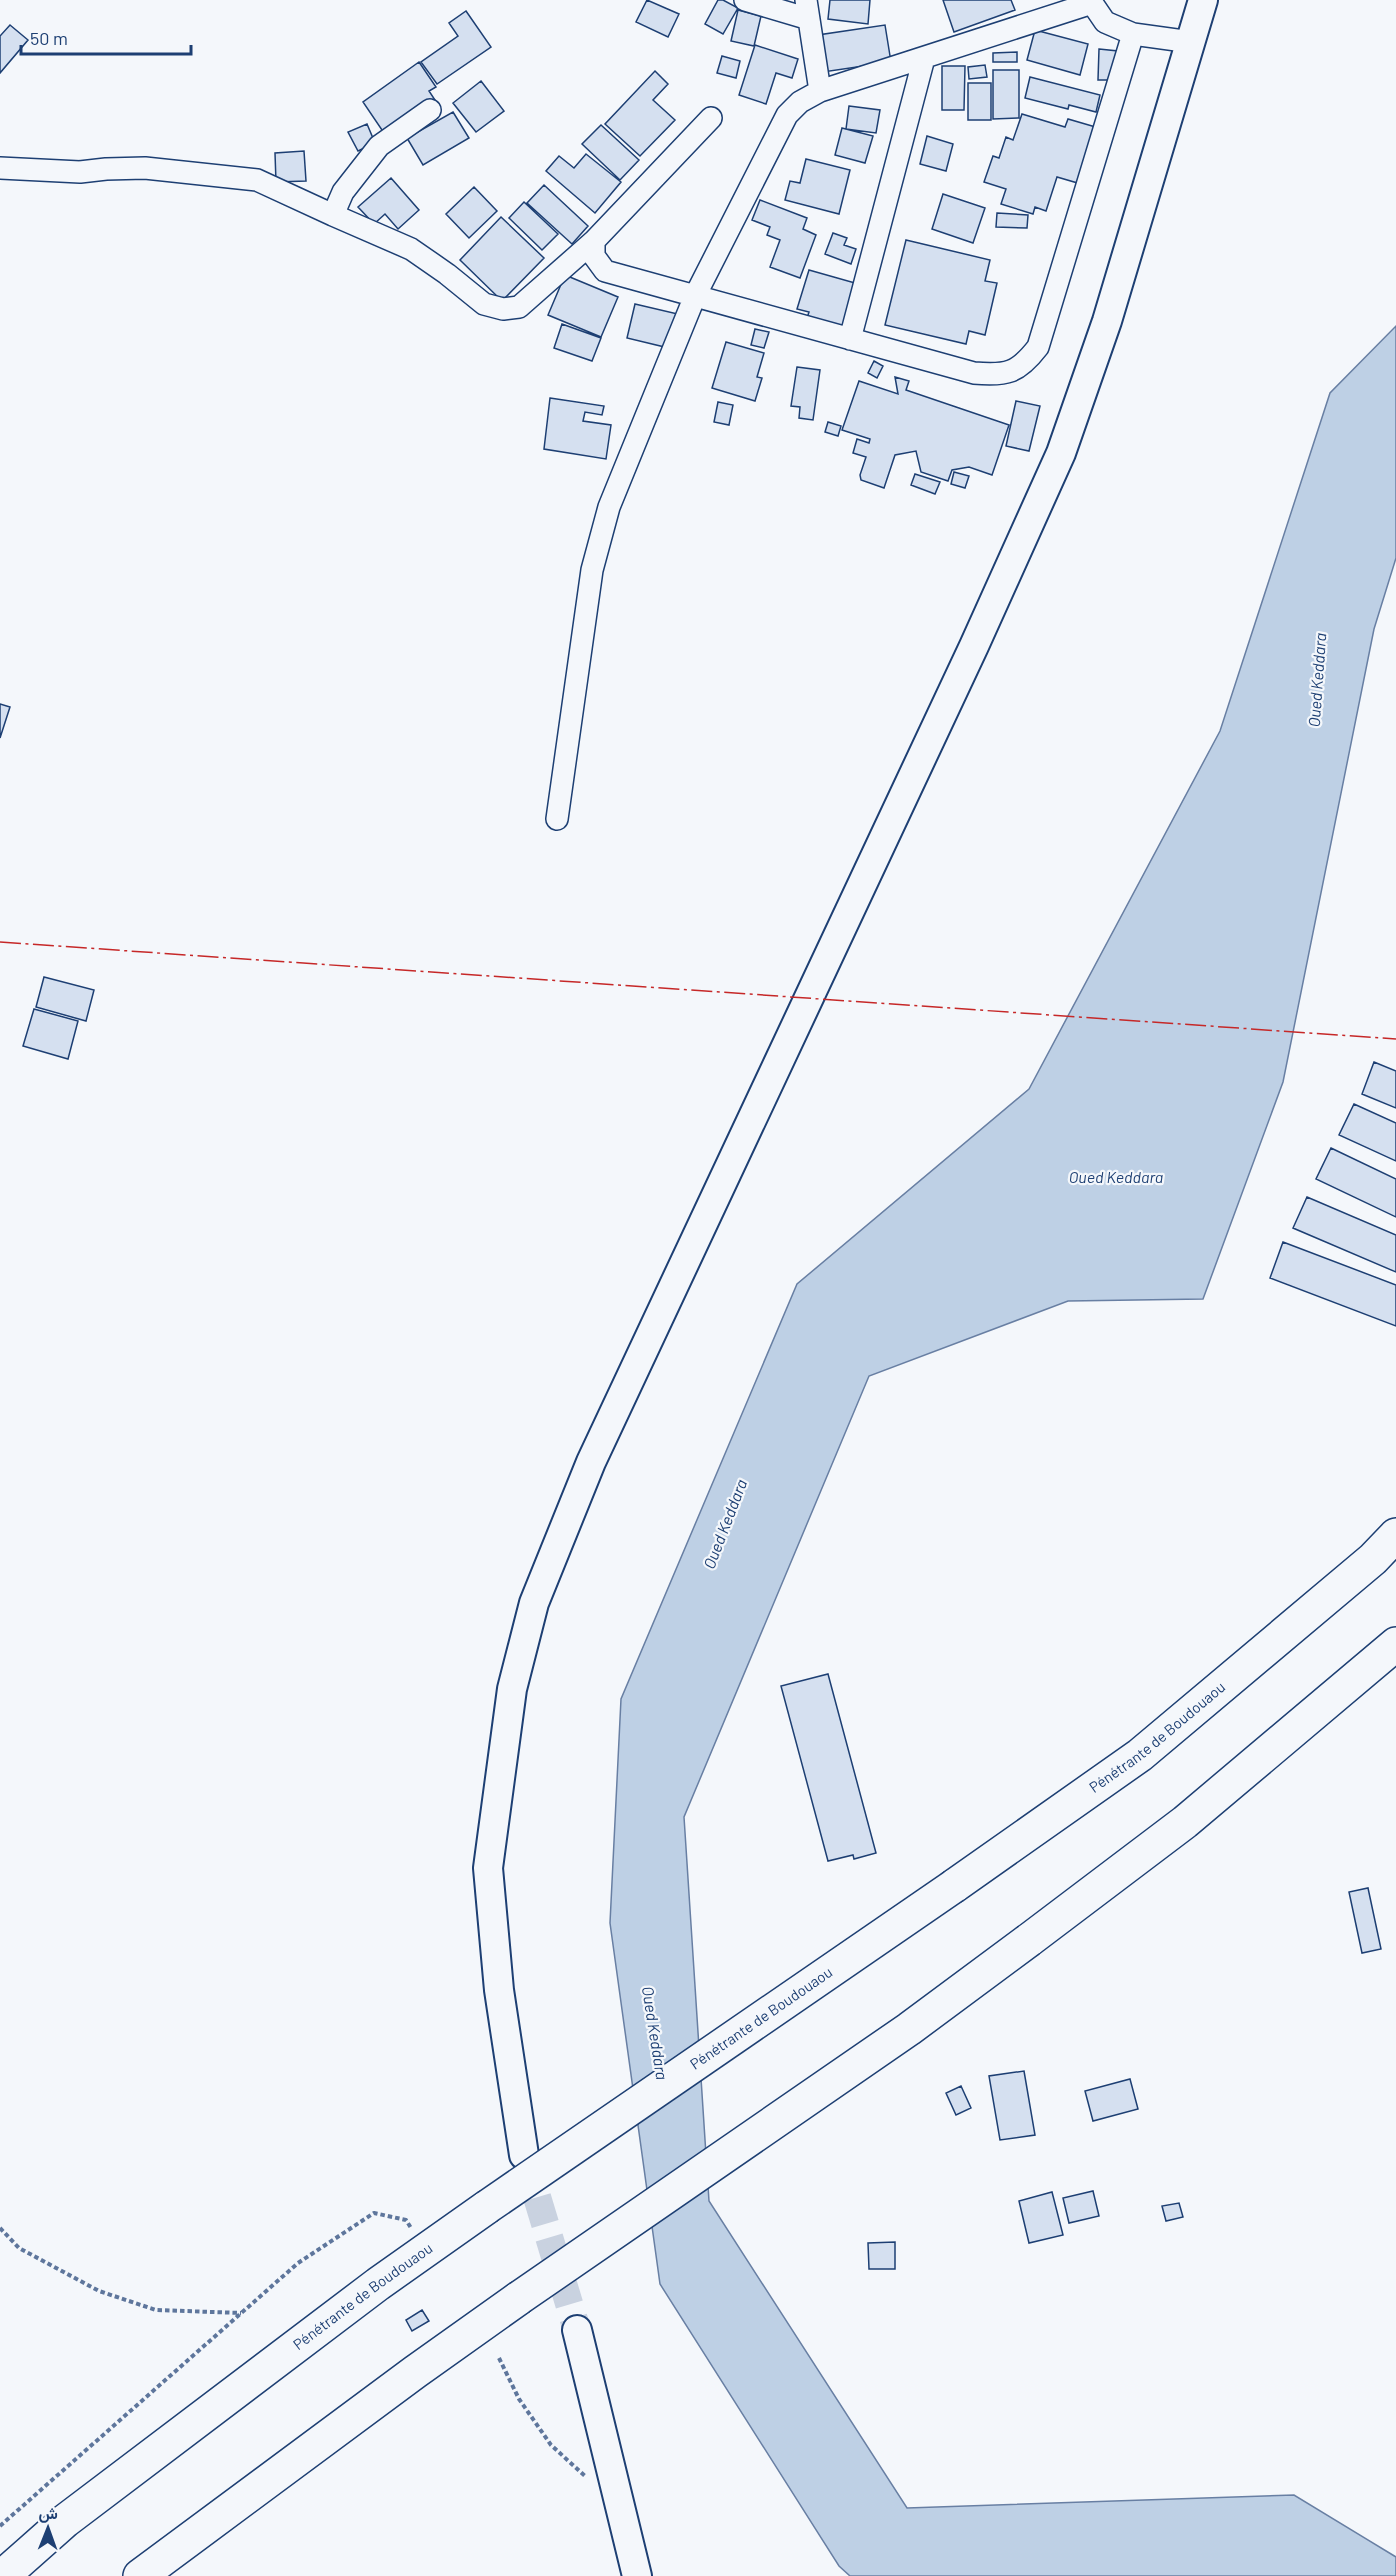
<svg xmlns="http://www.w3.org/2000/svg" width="1396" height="2576" font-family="Barlow,Vazirmatn,sans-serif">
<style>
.water{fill:#bed0e5;stroke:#687fa3;stroke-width:1.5}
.building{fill:#d5e0f0;stroke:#1d3f73;stroke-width:1.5}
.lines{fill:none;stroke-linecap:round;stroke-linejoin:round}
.secondary-tunnel{stroke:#c9d2e0;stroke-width:28;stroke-dasharray:28 14;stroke-linecap:butt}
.minor-casing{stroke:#1d3f73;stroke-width:24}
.secondary-casing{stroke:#1d3f73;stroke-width:32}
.motorway-casing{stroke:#1d3f73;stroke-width:36}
.path{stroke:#5e769c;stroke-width:4;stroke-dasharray:4.5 3;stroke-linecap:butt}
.minor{stroke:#f4f7fb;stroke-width:21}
.secondary{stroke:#f4f7fb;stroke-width:28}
.motorway{stroke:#f4f7fb;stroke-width:33}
.motorway-bridge-casing{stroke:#1d3f73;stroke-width:36;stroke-linecap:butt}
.motorway-bridge{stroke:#f4f7fb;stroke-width:33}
.power{stroke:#c62828;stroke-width:1.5;stroke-dasharray:21 4.5 3 4.5;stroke-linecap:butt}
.labels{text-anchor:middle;stroke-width:4.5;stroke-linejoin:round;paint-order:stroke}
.street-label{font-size:15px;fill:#1d3f73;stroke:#f4f7fb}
.water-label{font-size:16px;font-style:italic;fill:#1d3f73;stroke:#f4f7fb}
</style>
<rect width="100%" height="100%" fill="#f4f7fb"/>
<path class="water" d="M 1396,326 L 1396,558 L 1374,629 L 1283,1082 L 1203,1299 L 1068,1301 L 869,1376 L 684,1817 L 709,2201 L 907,2508 L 1294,2495 L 1396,2557 L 1396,2576 L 850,2576 L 839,2566 L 660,2284 L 610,1923 L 621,1699 L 797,1284 L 1029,1089 L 1220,731 L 1330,393 Z"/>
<path class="building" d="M 647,0 L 679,14 L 668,37 L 636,22 Z
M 718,0 L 723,0 L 738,8 L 723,34 L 705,24 Z
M 830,0 L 870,0 L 868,24 L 828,19 Z
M 943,0 L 1011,0 L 1015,10 L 954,32 Z
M 738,10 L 761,16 L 754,46 L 731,41 Z
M 466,11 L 491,47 L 437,84 L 421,62 L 458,36 L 449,23 Z
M 10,25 L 28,40 L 0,73 L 0,36 Z
M 885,25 L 891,62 L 823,72 L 818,35 Z
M 1035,30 L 1088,44 L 1080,75 L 1027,60 Z
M 755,45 L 798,59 L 792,78 L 776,73 L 766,104 L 739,95 Z
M 1099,49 L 1118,51 L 1116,80 L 1098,80 Z
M 1017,52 L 1017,62 L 993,62 L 993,53 Z
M 722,56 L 740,61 L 736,78 L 717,73 Z
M 419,62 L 436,87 L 429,91 L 435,100 L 384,133 L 363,102 Z
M 985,65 L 987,77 L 969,79 L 968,67 Z
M 942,66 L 965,66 L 964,110 L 942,110 Z
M 993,70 L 1019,70 L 1019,118 L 993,119 Z
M 655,71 L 668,84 L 653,100 L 675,120 L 640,156 L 605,124 Z
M 1030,77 L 1100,95 L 1096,112 L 1069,105 L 1068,109 L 1025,98 Z
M 481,81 L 504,111 L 476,132 L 453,103 Z
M 968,83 L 991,83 L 991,120 L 968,120 Z
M 849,106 L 880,110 L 876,133 L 846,129 Z
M 453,112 L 469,138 L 423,165 L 407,138 Z
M 1022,114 L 1065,127 L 1068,119 L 1099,128 L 1081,184 L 1057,177 L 1046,211 L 1035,207 L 1033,214 L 1001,204 L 1006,189 L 984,182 L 993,156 L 999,158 L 1006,137 L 1013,140 Z
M 367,124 L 375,143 L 358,151 L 348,132 Z
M 601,125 L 639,160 L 620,180 L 582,144 Z
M 842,128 L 873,136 L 865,163 L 835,155 Z
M 927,136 L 953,144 L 946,171 L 920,164 Z
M 304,151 L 306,181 L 276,182 L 275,153 Z
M 586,154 L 621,182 L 595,213 L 546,171 L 559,156 L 574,168 Z
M 806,159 L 850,170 L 839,214 L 785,200 L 790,181 L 800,183 Z
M 391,178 L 419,210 L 398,229 L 385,214 L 374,224 L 358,207 Z
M 544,185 L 588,226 L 572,244 L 527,203 Z
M 474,187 L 497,211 L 469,238 L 446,214 Z
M 943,194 L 985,208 L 973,243 L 932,229 Z
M 760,200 L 807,218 L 803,229 L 816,235 L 800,278 L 770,267 L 780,240 L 767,235 L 770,227 L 752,220 Z
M 524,202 L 558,234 L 542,250 L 509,218 Z
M 997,213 L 1028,215 L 1027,228 L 996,227 Z
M 501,217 L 544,258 L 502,301 L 460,260 Z
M 833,233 L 847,238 L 844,245 L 856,249 L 851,264 L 825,254 Z
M 906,240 L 990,260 L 985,281 L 997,283 L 985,335 L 969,331 L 966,344 L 885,325 Z
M 809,270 L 855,283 L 842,328 L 807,318 L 809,312 L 797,309 Z
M 565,275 L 618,297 L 601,337 L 548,315 Z
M 635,304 L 682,315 L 673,349 L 627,338 Z
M 562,324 L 601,338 L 592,361 L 554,348 Z
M 755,329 L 769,332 L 764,348 L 751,345 Z
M 726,342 L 764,353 L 757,377 L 762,378 L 755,401 L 712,388 Z
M 874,361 L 883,366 L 877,378 L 868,373 Z
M 797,367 L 820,370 L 813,420 L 799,418 L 800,407 L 791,406 Z
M 895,377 L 909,381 L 906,390 L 1009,425 L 992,475 L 969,467 L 952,470 L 948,481 L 921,472 L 916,451 L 895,455 L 884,488 L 861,480 L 860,475 L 866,457 L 853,453 L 857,439 L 869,443 L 870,439 L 842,430 L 859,381 L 898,394 Z
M 550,398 L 604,406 L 602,415 L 585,412 L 583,421 L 611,425 L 606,459 L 544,449 Z
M 1016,401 L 1040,406 L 1029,451 L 1006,446 Z
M 718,402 L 733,405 L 729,425 L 714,422 Z
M 828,422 L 841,426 L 838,436 L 825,432 Z
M 954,472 L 969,476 L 965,488 L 951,484 Z
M 915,474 L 940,482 L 935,494 L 911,485 Z
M 0,704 L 10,707 L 0,738 Z
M 44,977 L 94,990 L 86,1021 L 36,1007 Z
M 34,1009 L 78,1021 L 68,1059 L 23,1046 Z
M 1374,1062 L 1396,1071 L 1396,1108 L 1362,1094 Z
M 1354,1104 L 1396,1123 L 1396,1161 L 1339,1135 Z
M 1331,1148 L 1396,1179 L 1396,1217 L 1316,1179 Z
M 1307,1197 L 1396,1235 L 1396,1272 L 1293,1228 Z
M 1283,1242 L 1396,1285 L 1396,1326 L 1270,1278 Z
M 828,1674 L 876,1853 L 854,1859 L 853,1855 L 828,1861 L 781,1686 Z
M 1368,1888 L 1381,1949 L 1362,1953 L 1349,1892 Z
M 1024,2071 L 1035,2135 L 1000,2140 L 989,2076 Z
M 1130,2079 L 1138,2109 L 1093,2121 L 1085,2091 Z
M 961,2086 L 971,2108 L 956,2115 L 946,2093 Z
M 1093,2191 L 1099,2216 L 1069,2223 L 1063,2198 Z
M 1052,2192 L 1063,2235 L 1029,2243 L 1019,2201 Z
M 1179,2203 L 1183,2217 L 1166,2221 L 1162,2206 Z
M 895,2242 L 895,2269 L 869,2269 L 868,2243 Z
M 422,2310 L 429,2321 L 412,2331 L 406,2320 Z"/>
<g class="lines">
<path class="secondary-tunnel" d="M 525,2157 L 577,2330"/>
<defs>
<path id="minor" d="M 745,0 L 809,19
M 806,0 L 820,91
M 1090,0 L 1105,22 L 1133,34 L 1191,42
M 430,110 L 379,146 L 343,192 L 333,215 L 411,249 L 447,274 L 484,304 L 503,309 L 519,307 L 594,241
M 711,118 L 594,241 L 594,256 L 605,271 L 974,373 C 1007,376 1018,373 1038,347 L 1133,34
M 0,168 L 80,172 L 106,169 L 145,168 L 257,180 L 333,215
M 850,339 L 924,58
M 557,819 L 592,570 L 609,507 L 695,296 L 787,115 L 800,102 L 820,91 L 1092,3"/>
<path id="secondary" d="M 524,2155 L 499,1990 L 488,1868 L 512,1689 L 534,1603 L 591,1462 L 974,646 L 1061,453 L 1107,321 L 1203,0
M 577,2330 L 637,2576"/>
<g id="motorway">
<path id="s1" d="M 954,1886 L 1140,1755 L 1373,1559 L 1396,1535"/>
<path d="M 1029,1940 L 1185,1822 L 1396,1644"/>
<path id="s2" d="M 3,2576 L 65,2521 L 378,2284 L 487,2207"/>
<path d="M 140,2576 L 415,2372 L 519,2298"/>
</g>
</defs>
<use href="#minor" class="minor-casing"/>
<use href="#secondary" class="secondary-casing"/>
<use href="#motorway" class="motorway-casing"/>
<path class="path" d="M 0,2228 L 19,2248 L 99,2291 L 156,2310 L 241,2313
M 499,2358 L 519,2399 L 551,2445 L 586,2477
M 0,2526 L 298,2263 L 374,2213 L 406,2220 L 411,2228"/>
<use href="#minor" class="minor"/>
<use href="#secondary" class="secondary"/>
<use href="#motorway" class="motorway"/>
<defs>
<g id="motorway-bridge">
<path id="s3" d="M 487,2207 L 954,1886"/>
<path d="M 519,2298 L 909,2029 L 1029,1940"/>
</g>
</defs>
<use href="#motorway-bridge" class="motorway-bridge-casing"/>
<use href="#motorway-bridge" class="motorway-bridge"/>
<path class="power" d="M 0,942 L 1396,1039"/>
</g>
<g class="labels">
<g class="street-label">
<text dy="5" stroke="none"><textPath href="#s1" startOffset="252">Pénétrante de Boudouaou</textPath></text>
<text dy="5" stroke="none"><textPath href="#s3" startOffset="333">Pénétrante de Boudouaou</textPath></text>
<text dy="5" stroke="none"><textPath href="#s2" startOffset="456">Pénétrante de Boudouaou</textPath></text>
</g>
<g class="water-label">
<text transform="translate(1317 680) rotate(-86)" y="6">Oued Keddara</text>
<text x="1116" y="1183">Oued Keddara</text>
<text transform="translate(725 1524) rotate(-69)" y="6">Oued Keddara</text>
<text transform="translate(655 2033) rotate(81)" y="6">Oued Keddara</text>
</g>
</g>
<g transform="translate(48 2528) rotate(1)" stroke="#f4f7fb" stroke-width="4.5" paint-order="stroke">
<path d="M0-4.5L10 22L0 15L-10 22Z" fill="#1d3f73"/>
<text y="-9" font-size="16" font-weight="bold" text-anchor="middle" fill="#1d3f73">ش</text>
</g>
<path d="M21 45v9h170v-9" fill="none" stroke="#1d3f73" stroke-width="3"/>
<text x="30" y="45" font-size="18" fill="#1d3f73" stroke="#f4f7fb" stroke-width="4.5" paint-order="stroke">50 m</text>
</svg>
